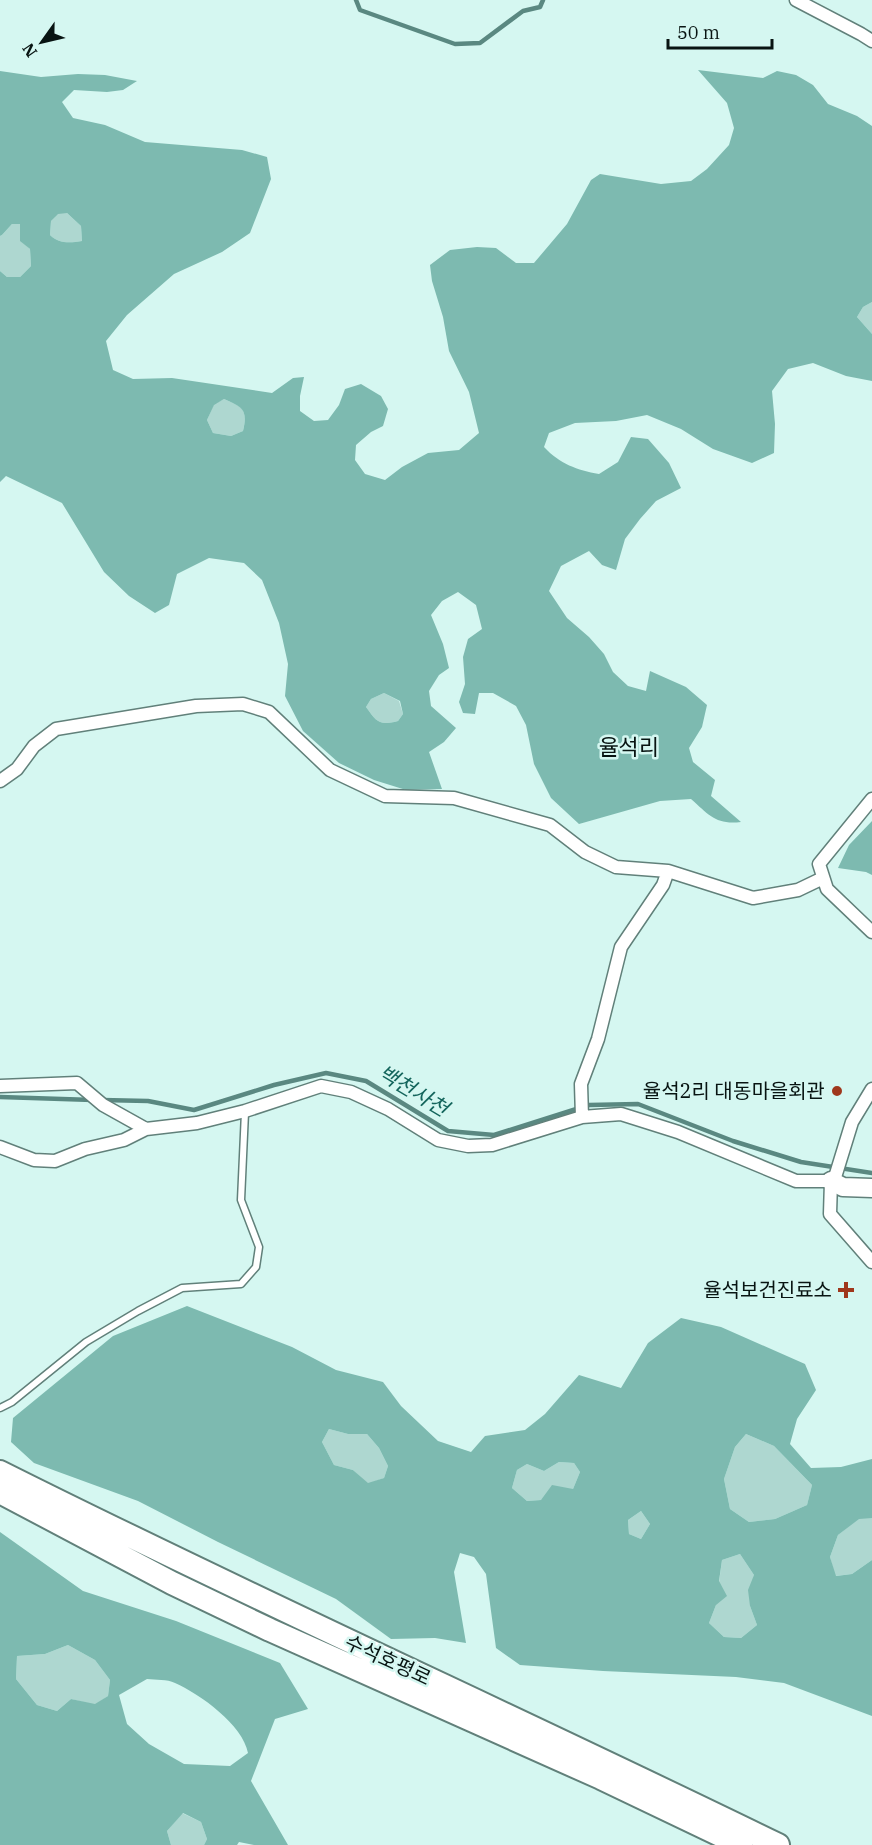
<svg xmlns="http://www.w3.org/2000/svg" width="872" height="1845" font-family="'IBM Plex Serif','Noto Sans KR',serif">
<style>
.green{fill:#aed7d0}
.forest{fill:#7dbab0;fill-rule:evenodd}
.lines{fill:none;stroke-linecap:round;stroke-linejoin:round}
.stream{stroke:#5a8881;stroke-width:4.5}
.lane-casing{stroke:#61807a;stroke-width:9}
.street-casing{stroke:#61807a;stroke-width:15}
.secondary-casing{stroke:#61807a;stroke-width:21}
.highway-casing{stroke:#61807a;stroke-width:26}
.lane{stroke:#fff;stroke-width:6}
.street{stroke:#fff;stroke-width:12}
.secondary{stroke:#fff;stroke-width:18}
.highway{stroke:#fff;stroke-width:22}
.poi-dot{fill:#9f371c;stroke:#d5f7f1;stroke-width:2}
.labels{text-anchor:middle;stroke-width:5;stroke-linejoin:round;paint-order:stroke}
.poi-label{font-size:20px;fill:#081412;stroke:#d5f7f1;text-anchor:end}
.street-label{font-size:20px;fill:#081412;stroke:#d5f7f1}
.water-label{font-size:21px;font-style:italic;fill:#14655c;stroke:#d5f7f1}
.quarter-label{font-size:22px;fill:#081412;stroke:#d5f7f1}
</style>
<rect width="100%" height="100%" fill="#d5f7f1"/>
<path class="green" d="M 58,213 L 67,213 L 81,226 L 82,241 C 70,243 59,244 50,235 L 51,221 Z
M 12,224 L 20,224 L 20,240 L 30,249 L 31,266 L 20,277 L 7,277 L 0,271 L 0,236 L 2,235 Z
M 872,302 L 872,334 L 857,317 L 863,307 Z
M 224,399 C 243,407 248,409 243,431 L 231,436 L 213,433 L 207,420 L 214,404 Z
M 384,693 L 399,701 L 403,714 L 398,721 C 379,726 377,722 366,707 L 371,699 Z
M 329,1429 L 348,1434 L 367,1434 L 379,1448 L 388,1466 L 384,1478 L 368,1484 L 353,1470 L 334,1465 L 322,1442 Z
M 746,1434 L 774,1446 L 812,1485 L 807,1505 L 775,1519 L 749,1522 L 730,1509 L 724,1479 L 735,1447 Z
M 559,1462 L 574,1463 L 580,1472 L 573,1489 L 541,1500 L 527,1501 L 512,1488 L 517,1470 L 527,1464 L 544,1471 Z
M 641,1511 L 650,1524 L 641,1539 L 629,1534 L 628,1520 Z
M 859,1518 L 872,1518 L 872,1560 L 852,1574 L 835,1576 L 830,1557 L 838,1535 Z
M 740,1554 L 754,1575 L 750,1606 L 757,1625 L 741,1638 L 724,1637 L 709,1623 L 716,1605 L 722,1560 Z
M 68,1645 L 95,1660 L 110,1680 L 108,1696 L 95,1705 L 71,1699 L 57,1711 L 37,1705 L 16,1679 L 17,1656 L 45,1654 Z
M 182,1813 L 201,1822 L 207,1839 L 204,1845 L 171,1845 L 167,1831 Z"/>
<path class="forest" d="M 698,70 L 763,78 L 777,71 L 796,75 L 813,85 L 828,104 L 857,116 L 872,126 L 872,302 L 863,307 L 857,317 L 872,334 L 872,381 L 846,376 L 813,363 L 788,369 L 772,391 L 775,424 L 774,453 L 752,463 L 713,449 L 681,429 L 647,415 L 616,421 L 575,423 L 549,433 L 544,447 C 560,464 577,470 599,474 L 618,462 L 631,437 L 648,439 L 669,463 L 681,488 L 656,501 L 640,519 L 625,539 L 616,570 L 602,565 L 589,551 L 561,566 L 549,591 L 567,618 L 589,637 L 604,654 L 613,672 L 628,686 L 646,691 L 650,671 L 686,687 L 707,705 L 702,727 L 689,748 L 693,762 L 715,780 L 711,796 L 741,822 C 716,825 709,815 691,799 L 660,801 L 579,824 L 551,798 L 534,764 L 526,725 L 516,706 L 493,693 L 479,693 L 475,714 L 463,713 L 459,702 L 465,684 L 463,657 L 468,639 L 482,629 L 476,605 L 458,592 L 442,601 L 431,615 L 443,644 L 449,668 L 439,675 L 429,691 L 431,706 L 456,728 L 444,742 L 429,752 L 442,789 L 406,790 L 374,780 L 339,763 L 303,731 L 285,696 L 288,664 L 279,623 L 262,580 L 244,563 L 209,558 L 177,574 L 169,605 L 155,613 L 129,596 L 104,572 L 62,503 L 6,476 L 0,482 L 0,271 L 7,277 L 20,277 L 31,266 L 30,249 L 20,241 L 20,224 L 12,224 L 2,235 L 0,236 L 0,71 L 41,77 L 78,74 L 105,75 L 137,81 L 123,90 L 107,92 L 74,90 L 62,102 L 73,118 L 105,125 L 145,142 L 242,150 L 267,157 L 271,179 L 250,233 L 222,252 L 174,274 L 127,315 L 106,341 L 113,370 L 133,379 L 172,378 L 272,393 L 293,378 L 304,377 L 300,396 L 300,411 L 314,421 L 328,420 L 339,405 L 345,389 L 361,384 L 381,396 L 388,409 L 383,426 L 371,432 L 356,445 L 355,460 L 365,474 L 385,480 L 402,467 L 428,453 L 459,450 L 479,433 L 469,392 L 449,351 L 443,317 L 432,281 L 430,265 L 450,250 L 477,247 L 496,248 L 516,263 L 534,263 L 567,224 L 591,180 L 600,174 L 661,184 L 691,181 L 707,169 L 729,145 L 734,128 L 727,103 ZM 67,213 L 81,226 L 82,241 C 70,243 59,244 50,235 L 51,221 L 58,214 ZM 224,399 C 243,407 248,410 243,431 L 231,436 L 213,433 L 207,420 L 214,405 ZM 384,693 L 400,701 L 403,714 L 398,721 C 379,726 377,722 366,707 L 371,699 Z
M 872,821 L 872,875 L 866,872 L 838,868 L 849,845 Z
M 187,1306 L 292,1347 L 336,1370 L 383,1382 L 401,1406 L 438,1441 L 471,1452 L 485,1436 L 525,1430 L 545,1414 L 579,1375 L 621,1388 L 648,1343 L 681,1318 L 721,1327 L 805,1364 L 816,1390 L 797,1419 L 790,1444 L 811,1468 L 841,1467 L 872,1459 L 872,1518 L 859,1519 L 838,1535 L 830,1557 L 836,1576 L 852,1574 L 872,1560 L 872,1716 L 784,1683 L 736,1677 L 603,1671 L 520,1665 L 496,1648 L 486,1574 L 474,1557 L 460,1553 L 454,1572 L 466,1643 L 435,1638 L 391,1639 L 336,1599 L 218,1542 L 138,1501 L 34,1463 L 11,1442 L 13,1418 L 113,1336 ZM 329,1429 L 348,1434 L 367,1434 L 379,1448 L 388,1466 L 384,1478 L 368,1483 L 353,1470 L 334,1465 L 322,1442 ZM 746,1434 L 774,1446 L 812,1485 L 807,1505 L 775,1519 L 749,1522 L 730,1509 L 724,1479 L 735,1447 ZM 559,1462 L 574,1463 L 580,1472 L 573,1489 L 552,1485 L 541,1500 L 527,1501 L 512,1488 L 517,1470 L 527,1464 L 544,1471 ZM 641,1511 L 650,1524 L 641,1539 L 629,1534 L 628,1520 ZM 740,1554 L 754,1575 L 748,1590 L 750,1606 L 757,1625 L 741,1638 L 724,1637 L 709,1623 L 716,1605 L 727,1596 L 719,1581 L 722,1560 Z
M 0,1532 L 83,1591 L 176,1621 L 280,1663 L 308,1709 L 275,1719 L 251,1781 L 288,1845 L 254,1845 L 239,1842 L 237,1845 L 204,1845 L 207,1839 L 201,1822 L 183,1813 L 167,1831 L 171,1845 L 0,1845 ZM 68,1645 L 95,1660 L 110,1680 L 108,1696 L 95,1704 L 71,1699 L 57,1711 L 37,1705 L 16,1679 L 17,1656 L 45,1654 ZM 147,1679 C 156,1680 167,1679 175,1683 C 200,1694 243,1725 248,1753 L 230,1766 L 184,1764 L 149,1744 L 127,1724 L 119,1695 Z"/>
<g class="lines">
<path class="stream" d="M 356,0 L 360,10 L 455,44 L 480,43 L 523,11 L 540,7 L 543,0
M 0,1097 L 93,1100
M 102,1100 L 148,1101 L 194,1110 L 274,1085 L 326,1073 L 366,1081 L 448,1131 L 494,1135 L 589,1105 L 638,1104 L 733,1141 L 801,1162 L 872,1173"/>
<defs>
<path id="lane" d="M 0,1408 L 12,1402 L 86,1342 L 138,1311 L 182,1288 L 241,1284 L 256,1267 L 259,1247 L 241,1200 L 245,1112"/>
<path id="street" d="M 796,0 L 861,34 L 872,41
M 0,781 L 17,769 L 34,746 L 56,729 L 196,706 L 243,704 L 269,712 L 330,770 L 385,796 L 454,798 L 550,825 L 585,852 L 616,867 L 668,871 L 753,898 L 798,890 L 823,878
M 872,799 L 819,864 L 827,889 L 872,932
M 0,1086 L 77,1083 L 103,1105 L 146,1129
M 582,1117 L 581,1084 L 598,1039 L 621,947 L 663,885 L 668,871
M 0,1147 L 34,1160 L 55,1161 L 85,1149 L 124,1140 L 146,1129 L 197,1123 L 245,1111 L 321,1086 L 351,1092 L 388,1109 L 438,1140 L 468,1146 L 492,1145 L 582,1117 L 621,1114 L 678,1132 L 796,1181 L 831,1181
M 831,1181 L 836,1174 L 852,1122 L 872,1089
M 831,1181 L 830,1214 L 872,1262"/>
<path id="secondary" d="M 831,1181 L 843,1187 L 872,1188"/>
<path id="highway" d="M 0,1472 C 257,1601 520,1719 778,1845
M 0,1492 L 172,1583 L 270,1630 L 601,1778 L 741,1845"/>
</defs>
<use href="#lane" class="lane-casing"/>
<use href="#street" class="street-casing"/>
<use href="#secondary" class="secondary-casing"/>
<use href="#highway" class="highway-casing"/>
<use href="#lane" class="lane"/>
<use href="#street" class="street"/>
<use href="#secondary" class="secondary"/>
<use href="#highway" class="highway"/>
</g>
<g class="poi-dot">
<circle cx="837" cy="1091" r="6"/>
<path d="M843 1281h6v6h6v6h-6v6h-6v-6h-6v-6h6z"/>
</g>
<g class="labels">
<g class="poi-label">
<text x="825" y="1098">율석2리 대동마을회관</text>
<text x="832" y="1297">율석보건진료소</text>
</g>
<g class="street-label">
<text transform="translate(388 1660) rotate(25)" y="7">수석호평로</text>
</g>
<g class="water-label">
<text transform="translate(413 1091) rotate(31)" y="7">백천사천</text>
</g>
<g class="quarter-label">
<text x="629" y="755">율석리</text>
</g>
</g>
<g transform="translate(42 42) rotate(236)" stroke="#d5f7f1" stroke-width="4.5" paint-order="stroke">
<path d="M0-4.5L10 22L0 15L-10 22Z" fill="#081412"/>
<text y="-9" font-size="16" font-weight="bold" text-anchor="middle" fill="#081412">N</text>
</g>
<path d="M668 39v9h104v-9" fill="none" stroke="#081412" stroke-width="3"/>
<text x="677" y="39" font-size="18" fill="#081412" stroke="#d5f7f1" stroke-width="4.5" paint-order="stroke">50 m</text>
</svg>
